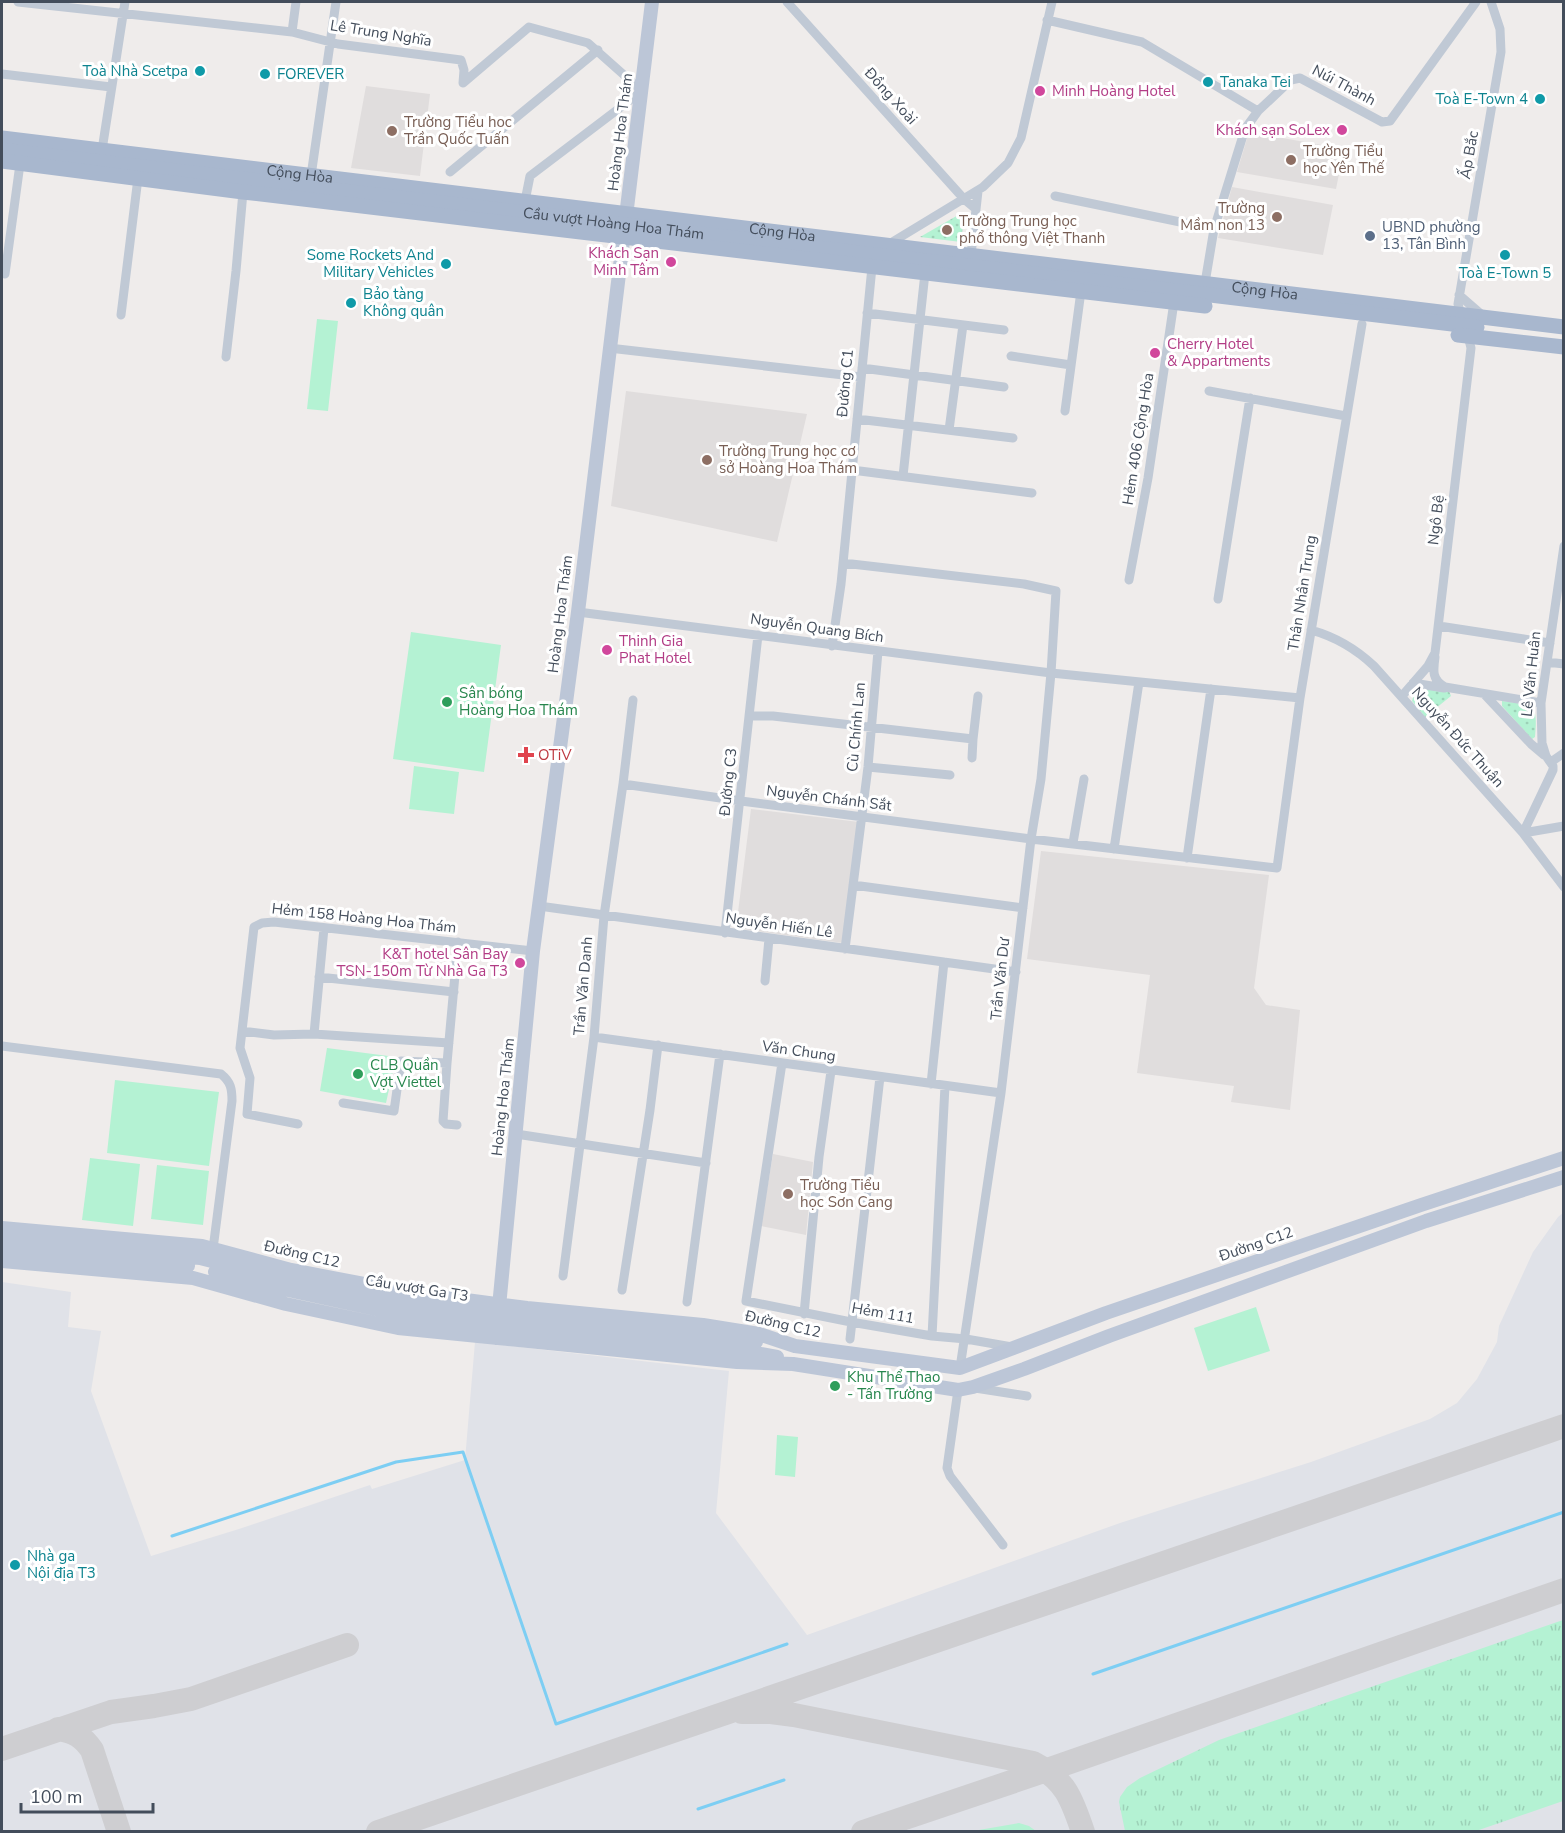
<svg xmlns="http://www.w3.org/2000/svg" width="1565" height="1833" font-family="'Nunito Sans',sans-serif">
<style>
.education{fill:#e0dddd}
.airport{fill:#e0e2e8}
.grass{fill:url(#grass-tufts)}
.park{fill:url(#park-dots)}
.pitch{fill:#b4f2d3}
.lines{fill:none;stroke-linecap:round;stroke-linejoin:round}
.stream{stroke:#7dcef3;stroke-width:3}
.taxiway{stroke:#ceced1;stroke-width:24}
.street{stroke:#c0c9d5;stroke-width:9}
.secondary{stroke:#bcc6d7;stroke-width:14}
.primary{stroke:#a8b7ce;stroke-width:15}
.culture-dot{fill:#0f9aa8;stroke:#fff;stroke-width:2}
.hotel-dot{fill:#d1479c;stroke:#fff;stroke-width:2}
.education-dot{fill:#8d6e63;stroke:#fff;stroke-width:2}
.service-dot{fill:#5c6f8a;stroke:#fff;stroke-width:2}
.leisure-dot{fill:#2e9e5b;stroke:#fff;stroke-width:2}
.health-dot{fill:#e0444e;stroke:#fff;stroke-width:2}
.labels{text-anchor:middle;stroke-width:6;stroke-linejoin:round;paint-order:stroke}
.street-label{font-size:15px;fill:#434d5b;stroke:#fff}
.culture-label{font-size:15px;fill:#0d838f;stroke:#fff;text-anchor:start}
.hotel-label{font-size:15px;fill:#b23c85;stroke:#fff;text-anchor:start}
.education-label{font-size:15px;fill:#785e54;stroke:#fff;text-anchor:start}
.service-label{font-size:15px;fill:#4e5e75;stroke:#fff;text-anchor:start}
.leisure-label{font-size:15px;fill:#27864d;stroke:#fff;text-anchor:start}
.health-label{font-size:15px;fill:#be3a42;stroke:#fff;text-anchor:start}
</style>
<defs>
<pattern id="grass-tufts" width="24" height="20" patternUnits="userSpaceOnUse" patternTransform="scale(1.5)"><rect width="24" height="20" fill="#b4f2d3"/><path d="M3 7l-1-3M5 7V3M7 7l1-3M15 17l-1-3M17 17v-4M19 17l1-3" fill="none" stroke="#9cd1b7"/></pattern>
<pattern id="park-dots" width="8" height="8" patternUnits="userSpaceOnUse" patternTransform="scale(1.5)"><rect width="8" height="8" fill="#b4f2d3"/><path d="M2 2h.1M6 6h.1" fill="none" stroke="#9cd1b7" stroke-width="1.8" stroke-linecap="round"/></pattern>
</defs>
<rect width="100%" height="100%" fill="#efeceb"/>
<path class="education" d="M 366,86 L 430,94 L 420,176 L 351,168 Z
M 1249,132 L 1344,149 L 1336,189 L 1237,172 Z
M 1232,187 L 1333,205 L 1323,255 L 1218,238 Z
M 626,391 L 807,414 L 777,542 L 611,506 Z
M 751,809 L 859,822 L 843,943 L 736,928 Z
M 1041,851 L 1269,875 L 1254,988 L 1266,1005 L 1300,1010 L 1290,1110 L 1231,1102 L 1234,1086 L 1137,1073 L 1150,975 L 1027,959 Z
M 773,1154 L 813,1162 L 806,1235 L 761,1226 Z"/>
<path class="airport" d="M 1563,1213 L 1563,1831 L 2,1832 L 2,1282 L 71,1292 L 68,1327 L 101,1331 L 91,1391 L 151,1556 L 239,1529 L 370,1485 L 372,1489 L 465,1460 L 475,1342 L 729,1371 L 716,1513 L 807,1635 L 1120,1523 L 1311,1462 L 1430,1419 L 1457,1403 L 1477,1379 L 1497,1342 L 1499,1326 L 1533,1252 L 1558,1217 Z"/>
<path class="grass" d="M 1563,1620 L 1563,1801 L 1476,1831 L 1125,1831 L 1119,1802 L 1120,1797 L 1127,1787 L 1140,1778 L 1219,1740 Z
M 1019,1823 L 1029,1826 L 1036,1831 L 973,1831 Z"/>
<path class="park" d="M 960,214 L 964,216 L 961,242 L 920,237 Z
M 1424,687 L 1449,691 L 1451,696 L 1425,717 L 1412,701 L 1415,691 Z
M 1502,701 C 1534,706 1538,702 1535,737 L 1532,739 L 1502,706 Z"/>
<path class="pitch" d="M 317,319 L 338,321 L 328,411 L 307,409 Z
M 411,632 L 501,645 L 484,772 L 393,759 Z
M 414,766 L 459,772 L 454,814 L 409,809 Z
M 327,1048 L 396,1057 L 386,1103 L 320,1091 Z
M 115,1080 L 219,1092 L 209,1166 L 107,1153 Z
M 90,1158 L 140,1164 L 133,1226 L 82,1220 Z
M 157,1165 L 209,1171 L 203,1225 L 151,1219 Z
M 1256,1307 L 1270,1351 L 1208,1371 L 1194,1328 Z
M 777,1435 L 798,1437 L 795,1477 L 775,1475 Z"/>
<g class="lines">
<path class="stream" d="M 172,1536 L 396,1462 L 463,1452 L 556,1724 L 787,1644
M 1093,1674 L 1564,1512
M 698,1809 L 784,1780"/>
<path class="taxiway" d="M 742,1712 L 771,1712 L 794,1715 L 1033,1763 C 1065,1779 1072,1799 1083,1832
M 58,1729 C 74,1731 83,1737 92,1750 L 119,1832
M 2,1749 L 111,1712 L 154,1706 L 191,1699 L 347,1645
M 378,1832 L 1564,1426
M 863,1832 L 1047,1770 L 1564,1590"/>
<path class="street" d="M 18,2 L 292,32 L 338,44 L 461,60 L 464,70 L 463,83
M 787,2 L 964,199 L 976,209
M 1047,20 L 1142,42 L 1258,111
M 292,32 L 296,2
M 2,74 L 111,87
M 463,83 L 529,27 L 588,43 L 642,91 L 530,176 L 525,201
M 102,150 L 125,2
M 450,172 L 598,50
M 311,176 L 336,2
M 1055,196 L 1214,229
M 889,244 L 983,187 L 1008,163 L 1021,138 L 1052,2
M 971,255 L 978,191
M 5,274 L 20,164
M 1205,283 L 1214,229 L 1245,129 L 1258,111 L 1291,80 L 1300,78 L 1382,122 L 1390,121 L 1476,2
M 1459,295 L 1482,315
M 867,313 L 1004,330
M 121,315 L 138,178
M 1461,315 L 1458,304 L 1501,52 L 1500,29 L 1491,2
M 609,348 L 861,377
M 1011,356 L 1071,365
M 226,357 L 236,271 L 243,192
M 862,368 L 1004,387
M 1209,391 L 1346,416
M 1065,411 L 1081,291
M 857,419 L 1013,438
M 949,430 L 963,325
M 852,470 L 1032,493
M 903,476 L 925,273
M 843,563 L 1024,584 L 1056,591 L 1051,673 L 1041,779 L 1031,839 L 1001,1093 L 960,1368
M 1129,580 L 1148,478 L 1174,302
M 1218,599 L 1250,398
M 578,612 L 1051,673 L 1300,698
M 1439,626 L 1550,643
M 1311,630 C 1336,637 1355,648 1374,666 L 1523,833 L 1564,887
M 832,646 L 841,584 L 872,267
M 1435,657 C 1433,671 1432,680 1445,687 L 1541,703
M 1547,662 L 1564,664
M 1413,683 L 1444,688
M 1485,695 L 1531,744 L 1544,755
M 1402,696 L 1428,666 L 1435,653 L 1471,348 L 1468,336
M 750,716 L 773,716 L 973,739 L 972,758
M 973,739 L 978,696
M 1551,762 L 1564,753
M 868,767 L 950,775
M 623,784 L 741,801 L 1031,839 L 1277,868 L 1300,698 L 1362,324
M 1523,833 L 1553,770 L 1553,766 L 1546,756 L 1542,743 L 1541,703 L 1564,546
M 1523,833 L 1564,826
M 1073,843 L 1084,779
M 1114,849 L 1139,682
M 1187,858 L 1211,689
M 853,885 L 1023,908
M 539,906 L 1016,972
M 725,933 L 758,635
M 845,949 L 868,767 L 878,651
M 319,977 L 454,992
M 765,981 L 769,939
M 242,1031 L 274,1035 L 314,1034 L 449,1043
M 314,1034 L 324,928
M 594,1037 L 1001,1093
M 2,1046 L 221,1074 C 231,1082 232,1089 232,1101 L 213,1249
M 447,1063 L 443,1121 L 446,1124 L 457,1125
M 782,1063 L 746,1301 L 851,1322 L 932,1336 L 966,1339 L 1012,1347
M 931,1084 L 944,962
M 343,1103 L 394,1111 L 401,1061 L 447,1063 L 458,942
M 298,1124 L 247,1114 L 250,1078 L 240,1048 L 254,927 L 262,923 L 274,922 L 533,951
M 516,1134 L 706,1163
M 563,1276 L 594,1037 L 604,916 L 623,784 L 633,700
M 622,1290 L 650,1110 L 658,1045
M 687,1302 L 720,1054
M 804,1314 L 819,1157 L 831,1071
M 932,1336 L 945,1086
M 850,1339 L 880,1077
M 975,1388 L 1027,1396
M 958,1390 L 947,1468 L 950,1476 L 1003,1545"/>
<path class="secondary" d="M 2,1228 L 202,1246 L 291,1270 L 406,1292 L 527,1308 L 703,1325 L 759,1334 L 795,1346 L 960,1368 L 1106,1313 L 1421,1205 L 1564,1158
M 2,1240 L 104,1248 L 200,1258 L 291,1281 L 404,1305 L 528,1320 L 756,1342
M 2,1250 L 188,1266
M 2,1261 L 193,1278 L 286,1304 L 398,1328 L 737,1362 L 793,1364 L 958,1390 L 973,1387 L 1024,1369 L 1109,1336 L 1426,1221 L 1564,1177
M 215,1272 L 288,1290 L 403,1315 L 756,1353 L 777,1357
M 496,1338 L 533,951 L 578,612 L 652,2"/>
<g class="primary">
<path id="s1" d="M 2,138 L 1564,327"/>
<path id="s2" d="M 2,150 L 1477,327"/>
<path d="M 2,161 L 243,192 L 1205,306"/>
<path d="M 1458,335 L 1564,347"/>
</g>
</g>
<g class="culture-dot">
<circle cx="200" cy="71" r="6"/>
<circle cx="265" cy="74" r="6"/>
<circle cx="1208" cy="82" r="6"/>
<circle cx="1540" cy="99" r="6"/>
<circle cx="1505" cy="255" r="6"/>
<circle cx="446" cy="264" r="6"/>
<circle cx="351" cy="303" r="6"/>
<circle cx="15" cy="1565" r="6"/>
</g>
<g class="hotel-dot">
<circle cx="1040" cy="91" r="6"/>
<circle cx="1342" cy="130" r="6"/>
<circle cx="671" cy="262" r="6"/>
<circle cx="1155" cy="353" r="6"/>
<circle cx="607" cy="650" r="6"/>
<circle cx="520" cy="963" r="6"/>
</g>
<g class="education-dot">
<circle cx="392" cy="131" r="6"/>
<circle cx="1291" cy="160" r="6"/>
<circle cx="1277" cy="217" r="6"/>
<circle cx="947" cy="230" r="6"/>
<circle cx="707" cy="460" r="6"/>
<circle cx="788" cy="1194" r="6"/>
</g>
<circle class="service-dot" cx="1370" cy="236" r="6"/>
<g class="leisure-dot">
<circle cx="447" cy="702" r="6"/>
<circle cx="358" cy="1074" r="6"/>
<circle cx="835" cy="1386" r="6"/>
</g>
<path class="health-dot" d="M523 746h6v6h6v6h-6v6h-6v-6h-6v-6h6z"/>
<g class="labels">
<g class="street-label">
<text transform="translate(381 33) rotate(9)" y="5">Lê Trung Nghĩa</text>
<text transform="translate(1344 85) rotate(28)" y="5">Núi Thành</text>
<text transform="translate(891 96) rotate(48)" y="5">Đồng Xoài</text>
<text transform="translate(620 132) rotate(-83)" y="5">Hoàng Hoa Thám</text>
<text transform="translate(1469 155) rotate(-80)" y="5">Ấp Bắc</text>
<text dy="5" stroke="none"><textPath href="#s1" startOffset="300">Cộng Hòa</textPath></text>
<text dy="5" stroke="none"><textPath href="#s2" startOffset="616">Cầu vượt Hoàng Hoa Thám</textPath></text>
<text dy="5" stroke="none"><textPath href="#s1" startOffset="786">Cộng Hòa</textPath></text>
<text dy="5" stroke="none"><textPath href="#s1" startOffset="1272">Cộng Hòa</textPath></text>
<text transform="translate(845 383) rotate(-85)" y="5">Đường C1</text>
<text transform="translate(1138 439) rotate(-81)" y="5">Hẻm 406 Cộng Hòa</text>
<text transform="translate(1436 520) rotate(-83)" y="5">Ngô Bệ</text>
<text transform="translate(1302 593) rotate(-81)" y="5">Thân Nhân Trung</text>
<text transform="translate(560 614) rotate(-83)" y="5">Hoàng Hoa Thám</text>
<text transform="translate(817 628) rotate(8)" y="5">Nguyễn Quang Bích</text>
<text transform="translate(1531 674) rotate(-84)" y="5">Lê Văn Huân</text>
<text transform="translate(856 727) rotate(-85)" y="5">Cù Chính Lan</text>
<text transform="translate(1458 737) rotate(48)" y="5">Nguyễn Đức Thuận</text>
<text transform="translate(728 782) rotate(-84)" y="5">Đường C3</text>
<text transform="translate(829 798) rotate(7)" y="5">Nguyễn Chánh Sắt</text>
<text transform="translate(364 918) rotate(6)" y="5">Hẻm 158 Hoàng Hoa Thám</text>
<text transform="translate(779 925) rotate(8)" y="5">Nguyễn Hiến Lê</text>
<text transform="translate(1000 979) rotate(-84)" y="5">Trần Văn Dư</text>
<text transform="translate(583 986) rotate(-85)" y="5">Trần Văn Danh</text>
<text transform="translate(799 1051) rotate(8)" y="5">Văn Chung</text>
<text transform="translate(503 1097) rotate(-84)" y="5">Hoàng Hoa Thám</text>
<text transform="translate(1256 1244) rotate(-19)" y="5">Đường C12</text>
<text transform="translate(302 1254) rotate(13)" y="5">Đường C12</text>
<text transform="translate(417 1288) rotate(9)" y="5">Cầu vượt Ga T3</text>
<text transform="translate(883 1313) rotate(10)" y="5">Hẻm 111</text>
<text transform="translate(783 1324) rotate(13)" y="5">Đường C12</text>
</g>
<g class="culture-label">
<text x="188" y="76" text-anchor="end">Toà Nhà Scetpa</text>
<text x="277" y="79">FOREVER</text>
<text x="1220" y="87">Tanaka Tei</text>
<text x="1528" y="104" text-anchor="end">Toà E-Town 4</text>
<text x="434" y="260" text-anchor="end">Some Rockets And<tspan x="434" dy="17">Military Vehicles</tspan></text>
<text x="1505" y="278" text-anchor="middle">Toà E-Town 5</text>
<text x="363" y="299">Bảo tàng<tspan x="363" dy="17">Không quân</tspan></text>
<text x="27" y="1561">Nhà ga<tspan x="27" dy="17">Nội địa T3</tspan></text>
</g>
<g class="hotel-label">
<text x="1052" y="96">Minh Hoàng Hotel</text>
<text x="1330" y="135" text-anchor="end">Khách sạn SoLex</text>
<text x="659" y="258" text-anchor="end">Khách Sạn<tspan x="659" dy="17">Minh Tâm</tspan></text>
<text x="1167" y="349">Cherry Hotel<tspan x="1167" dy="17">&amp; Appartments</tspan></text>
<text x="619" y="646">Thinh Gia<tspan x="619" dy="17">Phat Hotel</tspan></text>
<text x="508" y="959" text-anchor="end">K&amp;T hotel Sân Bay<tspan x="508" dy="17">TSN-150m Từ Nhà Ga T3</tspan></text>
</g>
<g class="education-label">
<text x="404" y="127">Trường Tiểu học<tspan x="404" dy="17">Trần Quốc Tuấn</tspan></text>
<text x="1303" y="156">Trường Tiểu<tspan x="1303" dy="17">học Yên Thế</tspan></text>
<text x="1265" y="213" text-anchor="end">Trường<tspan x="1265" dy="17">Mầm non 13</tspan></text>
<text x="959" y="226">Trường Trung học<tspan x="959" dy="17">phổ thông Việt Thanh</tspan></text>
<text x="719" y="456">Trường Trung học cơ<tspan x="719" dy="17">sở Hoàng Hoa Thám</tspan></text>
<text x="800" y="1190">Trường Tiểu<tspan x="800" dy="17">học Sơn Cang</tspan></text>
</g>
<g class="service-label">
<text x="1382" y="232">UBND phường<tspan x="1382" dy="17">13, Tân Bình</tspan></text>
</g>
<g class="leisure-label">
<text x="459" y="698">Sân bóng<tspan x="459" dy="17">Hoàng Hoa Thám</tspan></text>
<text x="370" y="1070">CLB Quần<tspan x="370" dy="17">Vợt Viettel</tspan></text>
<text x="847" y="1382">Khu Thể Thao<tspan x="847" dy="17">- Tấn Trường</tspan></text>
</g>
<g class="health-label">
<text x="538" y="760">OTiV</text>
</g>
</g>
<rect width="1565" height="1833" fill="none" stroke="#434d5b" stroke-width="6"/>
<path d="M21 1803v9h132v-9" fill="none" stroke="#434d5b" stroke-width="3"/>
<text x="30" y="1803" font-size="18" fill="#434d5b" stroke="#ffffff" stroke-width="4.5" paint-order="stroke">100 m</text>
</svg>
